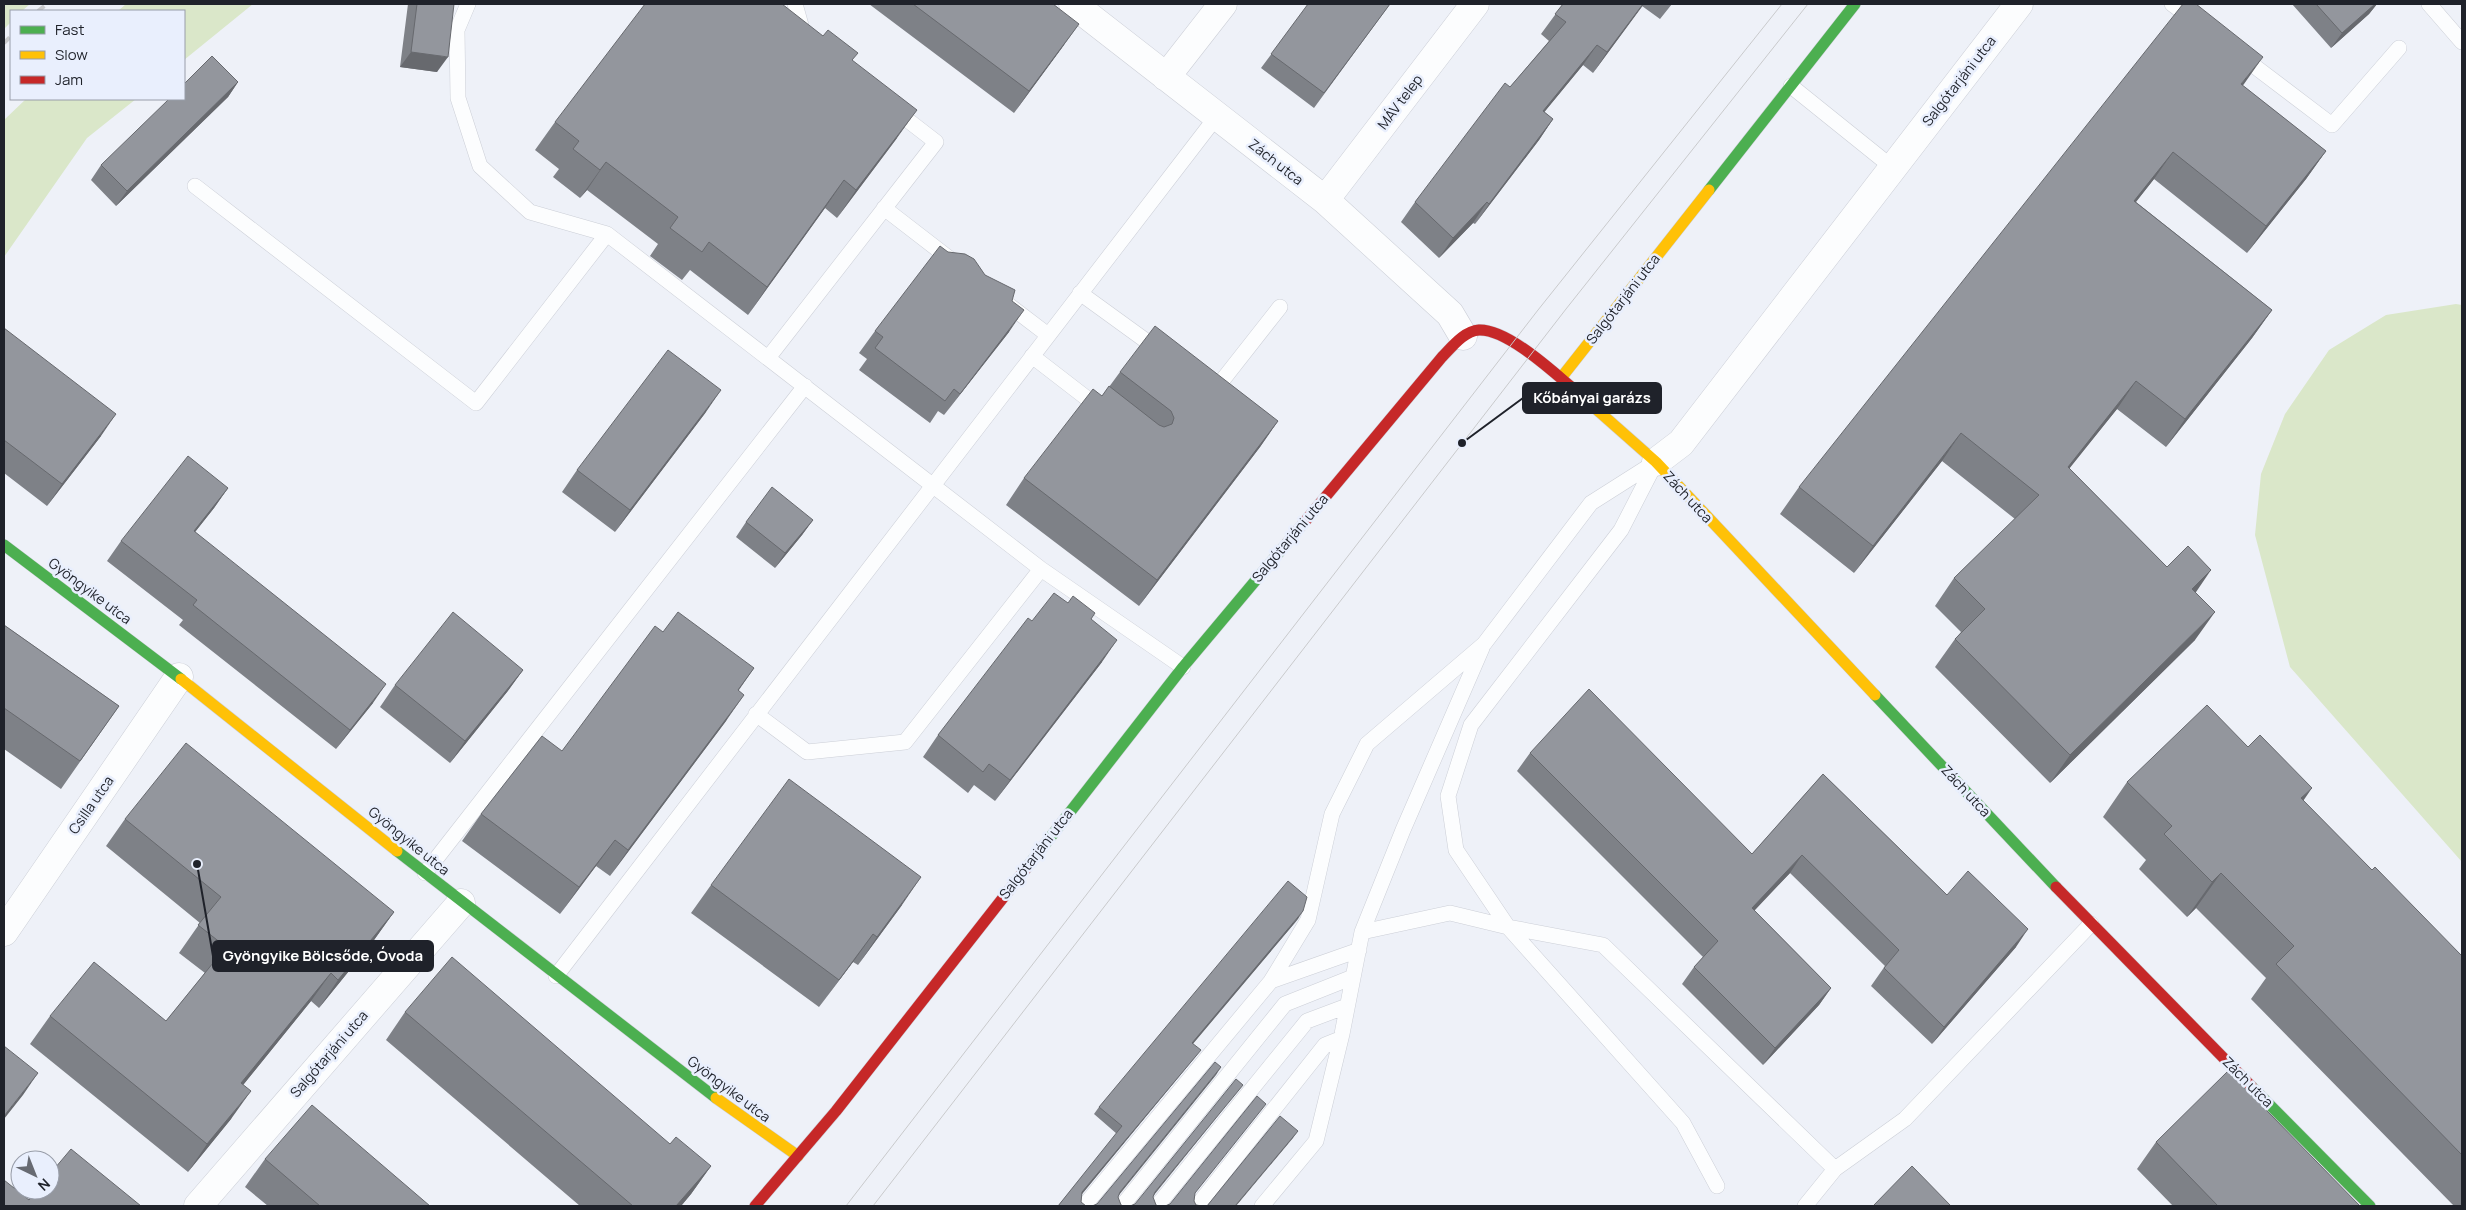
<svg xmlns="http://www.w3.org/2000/svg" width="2466" height="1210" font-family="Manrope,sans-serif">
<style>
.green{fill:#dae7c9}
.lines{fill:none;stroke-linecap:round;stroke-linejoin:round}
.lane-casing{stroke:#cccfd7;stroke-width:16}
.street-casing{stroke:#cccfd7;stroke-width:29}
.fast-casing{stroke:#cccfd7;stroke-width:12}
.slow-casing{stroke:#cccfd7;stroke-width:12}
.jam-casing{stroke:#cccfd7;stroke-width:12}
.lane{stroke:#fcfdfe;stroke-width:15}
.street{stroke:#fcfdfe;stroke-width:28}
.fast{stroke:#4caf50;stroke-width:11}
.slow{stroke:#ffc107;stroke-width:11}
.jam{stroke:#c62828;stroke-width:11}
.tram{stroke:#c9cacc;stroke-width:1}
.rail{stroke:#c9cacc;stroke-width:4;stroke-dasharray:8 4;stroke-linecap:butt}
.wall{fill:#7e8187}
.shaded-wall{fill:#67696e}
.building{fill:#93969d;stroke:#67696e}
.labels{text-anchor:middle;stroke-width:5;stroke-linejoin:round;paint-order:stroke}
.street-label{font-size:14px;fill:#1f222a;stroke:#e9effd}
.leader{fill:none;stroke:#1f222a;stroke-width:2}
.callout-dot{fill:#1f222a;stroke:#e9effd;stroke-width:2}
.callout{fill:#1f222a;stroke:#1f222a;stroke-width:2}
.callout-label{font-size:15px;text-anchor:middle;font-weight:bold;fill:#fff}
</style>
<rect width="100%" height="100%" fill="#eef1f8"/>
<path class="green" d="M 4,4 L 30,4 L 22,11 L 11,11 L 11,22 L 4,29 Z
M 126,4 L 253,4 L 184,60 L 184,11 L 118,11 Z
M 26,99 L 136,99 L 87,138 L 4,257 L 4,120 Z
M 2456,304 L 2462,305 L 2462,862 L 2290,667 L 2255,535 L 2261,474 L 2285,414 L 2329,350 L 2386,315 Z"/>
<g class="lines">
<defs>
<path id="lane" d="M 468,4 L 457,30 L 458,98 L 480,166 L 530,212 L 607,234
M 795,4 L 804,36
M 2172,4 L 2195,21
M 2429,4 L 2462,42
M 2241,56 L 2332,125 L 2399,48
M 1791,86 L 1893,168
M 195,186 L 476,403 L 607,234 L 1041,569 L 1183,667
M 884,208 L 954,262
M 1080,293 L 1160,351
M 1006,303 L 1048,335
M 1032,356 L 1102,410
M 768,358 L 936,142 L 892,108
M 1210,389 L 1214,391 L 1280,307
M 1656,462 L 1621,530 L 1471,725 L 1448,796 L 1456,850 L 1508,927 L 1683,1123 L 1717,1186
M 756,714 L 807,752 L 905,742 L 1041,569
M 425,873 L 805,386
M 1362,932 L 1403,830 L 1482,648
M 556,976 L 1217,116
M 1271,981 L 1308,920 L 1332,814 L 1367,744 L 1484,644 L 1591,503 L 1654,463
M 1835,1169 L 1905,1119 L 2091,924
M 1084,1206 L 1271,981 L 1359,950
M 1122,1206 L 1285,1004 L 1353,977
M 1157,1206 L 1307,1021 L 1347,1006
M 1197,1206 L 1325,1045 L 1340,1039
M 1262,1206 L 1316,1141 L 1342,1034 L 1362,932 L 1450,913 L 1508,927 L 1603,945 L 1835,1169 L 1805,1206"/>
<path id="street" d="M 1073,4 L 1325,200 L 1450,314 L 1463,336
M 1166,77 L 1223,4
M 1325,200 L 1475,4
M 1656,462 L 1681,443 L 2019,4
M 4,932 L 179,677
M 198,1206 L 461,903"/>
<path id="fast" d="M 1709,190 L 1855,4
M 4,545 L 181,679
M 1875,695 L 2056,887
M 397,851 L 716,1098
M 1028,866 L 1183,667 L 1287,543
M 2252,1087 L 2370,1206"/>
<path id="slow" d="M 1561,378 L 1709,190
M 1570,386 L 1656,462 L 1875,695
M 181,679 L 397,851
M 716,1098 L 798,1156"/>
<path id="jam" d="M 1287,543 L 1442,357 C 1452,347 1464,331 1479,330 C 1506,329 1549,368 1570,386
M 2056,887 L 2252,1087
M 755,1206 L 836,1111 L 1028,866"/>
</defs>
<use href="#lane" class="lane-casing"/>
<use href="#street" class="street-casing"/>
<use href="#fast" class="fast-casing"/>
<use href="#slow" class="slow-casing"/>
<use href="#jam" class="jam-casing"/>
<use href="#lane" class="lane"/>
<use href="#street" class="street"/>
<use href="#fast" class="fast"/>
<use href="#slow" class="slow"/>
<use href="#jam" class="jam"/>
<path class="tram" d="M 846,1206 L 1538,310 L 1782,4
M 873,1206 L 1566,309 L 1808,4"/>
<path class="rail" d="M 38,11 L 47,4
M 4,43 L 11,36"/>
</g>
<path class="wall" d="M 408,4 L 454,4 L 437,72 L 400,67 Z
M 869,4 L 1053,4 L 1064,45 L 1014,113 Z
M 1307,4 L 1390,4 L 1314,108 L 1261,68 L 1308,5 Z
M 1563,4 L 1672,4 L 1660,19 L 1642,6 L 1593,73 L 1583,65 L 1544,112 L 1553,119 L 1539,140 L 1475,224 L 1473,223 L 1439,258 L 1401,222 L 1415,202 L 1510,87 L 1549,41 L 1541,34 Z
M 2292,4 L 2377,4 L 2369,14 L 2331,48 Z
M 853,61 L 897,138 L 837,218 L 825,208 L 748,315 L 690,270 L 682,280 L 650,256 L 658,244 L 587,190 L 580,198 L 553,177 L 559,169 L 535,150 L 555,122 Z
M 238,82 L 228,97 L 116,206 L 91,180 L 101,165 Z
M 2243,86 L 2326,151 L 2306,179 L 2247,253 L 2154,179 L 2136,202 L 2272,310 L 2252,338 L 2166,447 L 2117,409 L 2069,468 L 2167,567 L 2196,593 L 2195,640 L 2050,783 L 1935,667 L 1955,639 L 1961,632 L 1935,606 L 1954,578 L 2015,519 L 1942,461 L 1854,573 L 1780,514 L 1799,487 Z
M 948,252 L 985,275 L 1012,301 L 1009,332 L 944,415 L 938,411 L 930,423 L 859,370 L 867,359 L 859,353 L 875,331 Z
M 4,328 L 101,436 L 47,506 L 4,473 Z
M 1120,372 L 1278,421 L 1260,447 L 1139,606 L 1006,505 L 1024,478 L 1102,396 L 1109,387 Z
M 706,412 L 615,532 L 562,492 L 577,470 Z
M 228,488 L 214,508 L 195,532 L 373,703 L 336,749 L 179,625 L 183,620 L 107,561 L 121,541 Z
M 813,520 L 802,535 L 775,568 L 736,537 L 746,522 Z
M 1091,619 L 1102,662 L 995,801 L 974,785 L 968,793 L 923,757 L 938,735 L 1032,621 Z
M 4,625 L 119,706 L 61,789 L 4,749 Z
M 663,632 L 754,668 L 739,690 L 726,721 L 610,876 L 596,866 L 560,914 L 462,841 L 481,814 L 562,751 Z
M 523,670 L 507,692 L 450,763 L 380,707 L 395,685 Z
M 2248,747 L 2303,801 L 2372,870 L 2462,956 L 2462,1206 L 2454,1206 L 2251,999 L 2266,978 L 2196,908 L 2187,917 L 2139,869 L 2146,860 L 2103,817 L 2127,782 Z
M 1530,753 L 1752,854 L 1823,774 L 1947,895 L 2016,947 L 1932,1044 L 1871,986 L 1885,966 L 1790,873 L 1754,910 L 1831,988 L 1819,1005 L 1763,1065 L 1682,984 L 1694,967 L 1703,957 L 1517,771 Z
M 125,819 L 394,912 L 374,940 L 319,1008 L 311,1001 L 243,1085 L 231,1119 L 188,1172 L 30,1044 L 50,1016 L 166,1021 L 205,973 L 179,953 L 200,923 L 106,846 Z
M 711,885 L 902,905 L 858,965 L 853,962 L 819,1007 L 691,913 Z
M 1298,919 L 1193,1043 L 1195,1057 L 1082,1194 L 1081,1202 L 1058,1206 L 1117,1134 L 1094,1114 L 1099,1107 Z
M 405,1012 L 670,1144 L 711,1166 L 691,1194 L 681,1206 L 580,1206 L 386,1040 Z
M 2156,1142 L 2360,1206 L 2173,1206 L 2137,1169 Z
M 265,1159 L 430,1206 L 268,1206 L 245,1187 Z"/>
<path class="shaded-wall" d="M 1643,4 L 1644,4 L 1593,73 L 1607,52 Z
M 2375,4 L 2377,4 L 2369,14 L 2331,48 L 2342,33 Z
M 1079,24 L 1064,45 L 1014,113 L 1029,91 Z
M 1597,45 L 1583,65 L 1528,132 L 1543,111 Z
M 411,52 L 448,57 L 437,72 L 400,67 Z
M 2263,57 L 2244,84 L 2222,112 L 2241,84 Z
M 238,82 L 228,97 L 116,206 L 127,191 Z
M 917,110 L 897,138 L 837,218 L 856,190 Z
M 1553,119 L 1539,140 L 1475,224 L 1489,204 Z
M 2326,151 L 2306,179 L 2247,253 L 2266,226 Z
M 2173,152 L 2154,179 L 2115,228 L 2134,201 Z
M 606,162 L 587,190 L 580,198 L 600,170 Z
M 844,180 L 825,208 L 748,315 L 767,287 Z
M 1487,202 L 1473,223 L 1439,258 L 1453,238 Z
M 1024,310 L 1009,332 L 944,415 Z
M 2272,310 L 2252,338 L 2166,447 L 2185,419 Z
M 2136,381 L 2117,409 L 2049,494 L 2068,467 Z
M 721,390 L 706,412 L 615,532 L 630,510 Z
M 116,414 L 101,436 L 47,506 L 62,484 Z
M 1278,421 L 1260,447 L 1139,606 L 1157,580 Z
M 1961,433 L 1942,461 L 1854,573 L 1873,546 Z
M 228,488 L 214,508 L 180,551 L 194,531 Z
M 813,520 L 802,535 L 775,568 L 785,553 Z
M 2211,570 L 2192,598 L 2192,589 Z
M 2215,612 L 2195,640 L 2050,783 L 2070,755 Z
M 1117,640 L 1102,662 L 995,801 L 1010,780 Z
M 523,670 L 507,692 L 450,763 L 465,741 Z
M 386,684 L 373,703 L 336,749 L 350,730 Z
M 744,695 L 726,721 L 610,876 L 628,850 Z
M 2312,788 L 2288,823 L 2301,798 Z
M 615,840 L 596,866 L 560,914 L 579,887 Z
M 1802,855 L 1790,873 L 1740,926 L 1752,908 Z
M 2221,873 L 2196,908 L 2187,917 L 2212,882 Z
M 921,877 L 902,905 L 858,965 L 877,937 Z
M 1303,911 L 1298,919 L 1187,1051 L 1192,1043 Z
M 394,912 L 374,940 L 319,1008 L 338,980 Z
M 2028,929 L 2016,947 L 1932,1044 L 1944,1027 Z
M 873,934 L 853,962 L 819,1007 L 839,980 Z
M 331,973 L 311,1001 L 222,1111 L 241,1083 Z
M 1831,988 L 1819,1005 L 1763,1065 L 1775,1048 Z
M 1201,1050 L 1195,1057 L 1077,1200 L 1082,1192 Z
M 1221,1067 L 1216,1075 L 1115,1200 L 1120,1192 Z
M 38,1073 L 23,1095 L 4,1119 L 4,1116 Z
M 1243,1085 L 1237,1092 L 1150,1200 L 1155,1192 Z
M 251,1091 L 231,1119 L 188,1172 L 207,1144 Z
M 1298,1131 L 1293,1138 L 1236,1206 L 1235,1206 Z
M 711,1166 L 691,1194 L 681,1206 L 676,1206 Z"/>
<path class="building" d="M 417,4 L 454,4 L 448,57 L 411,52 Z
M 645,4 L 782,4 L 823,36 L 828,30 L 858,53 L 852,60 L 917,110 L 856,190 L 844,180 L 767,287 L 709,242 L 702,252 L 670,228 L 678,217 L 606,162 L 600,170 L 573,149 L 579,141 L 555,122 Z
M 913,4 L 1053,4 L 1079,24 L 1029,91 Z
M 1308,4 L 1390,4 L 1324,93 L 1271,54 Z
M 1563,4 L 1643,4 L 1607,52 L 1597,45 L 1543,111 L 1553,119 L 1489,204 L 1487,202 L 1453,238 L 1415,202 L 1505,83 L 1510,87 L 1566,22 L 1555,14 Z
M 2183,4 L 2196,4 L 2263,57 L 2241,84 L 2326,151 L 2266,226 L 2173,152 L 2134,201 L 2272,310 L 2185,419 L 2136,381 L 2068,467 L 2167,567 L 2188,546 L 2211,570 L 2192,589 L 2215,612 L 2070,755 L 1955,639 L 1985,609 L 1954,578 L 2039,495 L 1961,433 L 1873,546 L 1799,487 Z
M 2316,4 L 2375,4 L 2342,33 Z
M 212,56 L 238,82 L 127,191 L 101,165 L 169,99 L 184,99 L 184,84 Z
M 940,246 L 948,252 L 965,254 L 974,259 L 985,275 L 1015,290 L 1012,301 L 1024,310 L 960,394 L 954,389 L 945,401 L 875,348 L 883,337 L 875,331 Z
M 1155,326 L 1278,421 L 1157,580 L 1024,478 L 1093,389 L 1102,396 L 1109,386 L 1159,425 L 1164,427 L 1172,424 L 1174,418 L 1171,411 L 1120,372 Z
M 4,328 L 116,414 L 62,484 L 4,440 Z
M 668,350 L 721,390 L 630,510 L 577,470 Z
M 188,456 L 228,488 L 194,531 L 386,684 L 350,730 L 193,605 L 197,600 L 121,541 Z
M 772,487 L 813,520 L 785,553 L 746,522 Z
M 1054,593 L 1068,603 L 1073,596 L 1095,613 L 1091,619 L 1117,640 L 1010,780 L 989,764 L 983,772 L 938,735 L 1028,618 L 1032,621 Z
M 453,612 L 523,670 L 465,741 L 395,685 Z
M 678,612 L 754,668 L 738,690 L 744,695 L 628,850 L 615,840 L 579,887 L 481,814 L 542,736 L 562,751 L 655,626 L 663,632 Z
M 4,625 L 119,706 L 80,761 L 4,708 Z
M 1589,689 L 1752,854 L 1823,774 L 1947,895 L 1968,871 L 2028,929 L 1944,1027 L 1884,968 L 1899,950 L 1802,855 L 1752,908 L 1831,988 L 1775,1048 L 1694,967 L 1718,941 L 1530,753 Z
M 2207,705 L 2248,747 L 2260,735 L 2312,788 L 2301,798 L 2372,870 L 2375,867 L 2462,956 L 2462,1155 L 2276,964 L 2294,946 L 2221,873 L 2212,882 L 2164,834 L 2172,826 L 2127,782 Z
M 186,743 L 394,912 L 338,980 L 331,973 L 241,1083 L 251,1091 L 207,1144 L 50,1016 L 94,962 L 166,1021 L 226,947 L 198,925 L 221,897 L 125,819 Z
M 789,779 L 921,877 L 877,937 L 873,934 L 839,980 L 711,885 Z
M 1288,881 L 1307,897 L 1303,911 L 1192,1043 L 1201,1050 L 1082,1192 L 1081,1202 L 1086,1206 L 1058,1206 L 1122,1126 L 1099,1107 Z
M 452,957 L 670,1144 L 676,1137 L 711,1166 L 676,1206 L 633,1206 L 405,1012 Z
M 4,1046 L 38,1073 L 4,1116 Z
M 1215,1062 L 1221,1067 L 1120,1192 L 1118,1197 L 1121,1205 L 1123,1206 L 1092,1206 L 1097,1204 Z
M 2228,1071 L 2360,1206 L 2218,1206 L 2156,1142 Z
M 1236,1079 L 1243,1085 L 1155,1192 L 1153,1197 L 1156,1205 L 1158,1206 L 1130,1206 L 1135,1204 Z
M 1257,1096 L 1266,1104 L 1195,1193 L 1194,1201 L 1196,1205 L 1202,1206 L 1165,1206 L 1170,1204 Z
M 312,1105 L 430,1206 L 320,1206 L 265,1159 Z
M 1280,1116 L 1298,1131 L 1235,1206 L 1207,1206 Z
M 71,1149 L 141,1206 L 4,1206 L 4,1180 L 29,1200 L 37,1190 L 50,1190 L 50,1174 Z
M 1912,1166 L 1951,1206 L 1873,1206 Z"/>
<g class="labels">
<g class="street-label">
<text transform="translate(1959 81) rotate(-52)" y="5">Salgótarjáni utca</text>
<text transform="translate(1400 102) rotate(-53)" y="5">MÁV telep</text>
<text transform="translate(1276 162) rotate(38)" y="5">Zách utca</text>
<text transform="translate(1623 299) rotate(-52)" y="5">Salgótarjáni utca</text>
<text transform="translate(1688 497) rotate(47)" y="5">Zách utca</text>
<text transform="translate(1290 538) rotate(-50)" y="5">Salgótarjáni utca</text>
<text transform="translate(90 591) rotate(37)" y="5">Gyöngyike utca</text>
<text transform="translate(1966 791) rotate(47)" y="5">Zách utca</text>
<text transform="translate(91 805) rotate(-55)" y="5">Csilla utca</text>
<text transform="translate(409 841) rotate(39)" y="5">Gyöngyike utca</text>
<text transform="translate(1036 854) rotate(-52)" y="5">Salgótarjáni utca</text>
<text transform="translate(329 1054) rotate(-49)" y="5">Salgótarjáni utca</text>
<text transform="translate(2248 1082) rotate(45)" y="5">Zách utca</text>
<text transform="translate(729 1089) rotate(37)" y="5">Gyöngyike utca</text>
</g>
</g>
<path class="leader" d="M1462 443L1523 398M197 864L213 956"/>
<g class="callout-dot">
<circle cx="1462" cy="443" r="5"/>
<circle cx="197" cy="864" r="5"/>
</g>
<g class="callout">
<rect x="1523" y="383" width="138" height="30" rx="5"/>
<rect x="213" y="941" width="220" height="30" rx="5"/>
</g>
<g class="callout-label">
<text x="1592" y="403">Kőbányai garázs</text>
<text x="323" y="961">Gyöngyike Bölcsőde, Óvoda</text>
</g>
<rect width="2466" height="1210" fill="none" stroke="#1f222a" stroke-width="10"/>
<rect x="10" y="10" width="175" height="90" fill="#e9effd" stroke="#989da9"/>
<rect x="20" y="26" width="25" height="8" fill="#4caf50" stroke="#989da9"/>
<text x="55" y="35" font-size="15" fill="#1f222a">Fast</text>
<rect x="20" y="51" width="25" height="8" fill="#ffc107" stroke="#989da9"/>
<text x="55" y="60" font-size="15" fill="#1f222a">Slow</text>
<rect x="20" y="76" width="25" height="8" fill="#c62828" stroke="#989da9"/>
<text x="55" y="85" font-size="15" fill="#1f222a">Jam</text>
<g transform="translate(35 1175) rotate(137)"><circle r="24" fill="#e9effd" stroke="#989da9"/>
<path d="M0-4L9 19L0 12L-9 19Z" fill="#676a72"/>
<text y="-8" font-size="14" font-weight="bold" text-anchor="middle" fill="#1f222a">N</text>
</g>
</svg>
